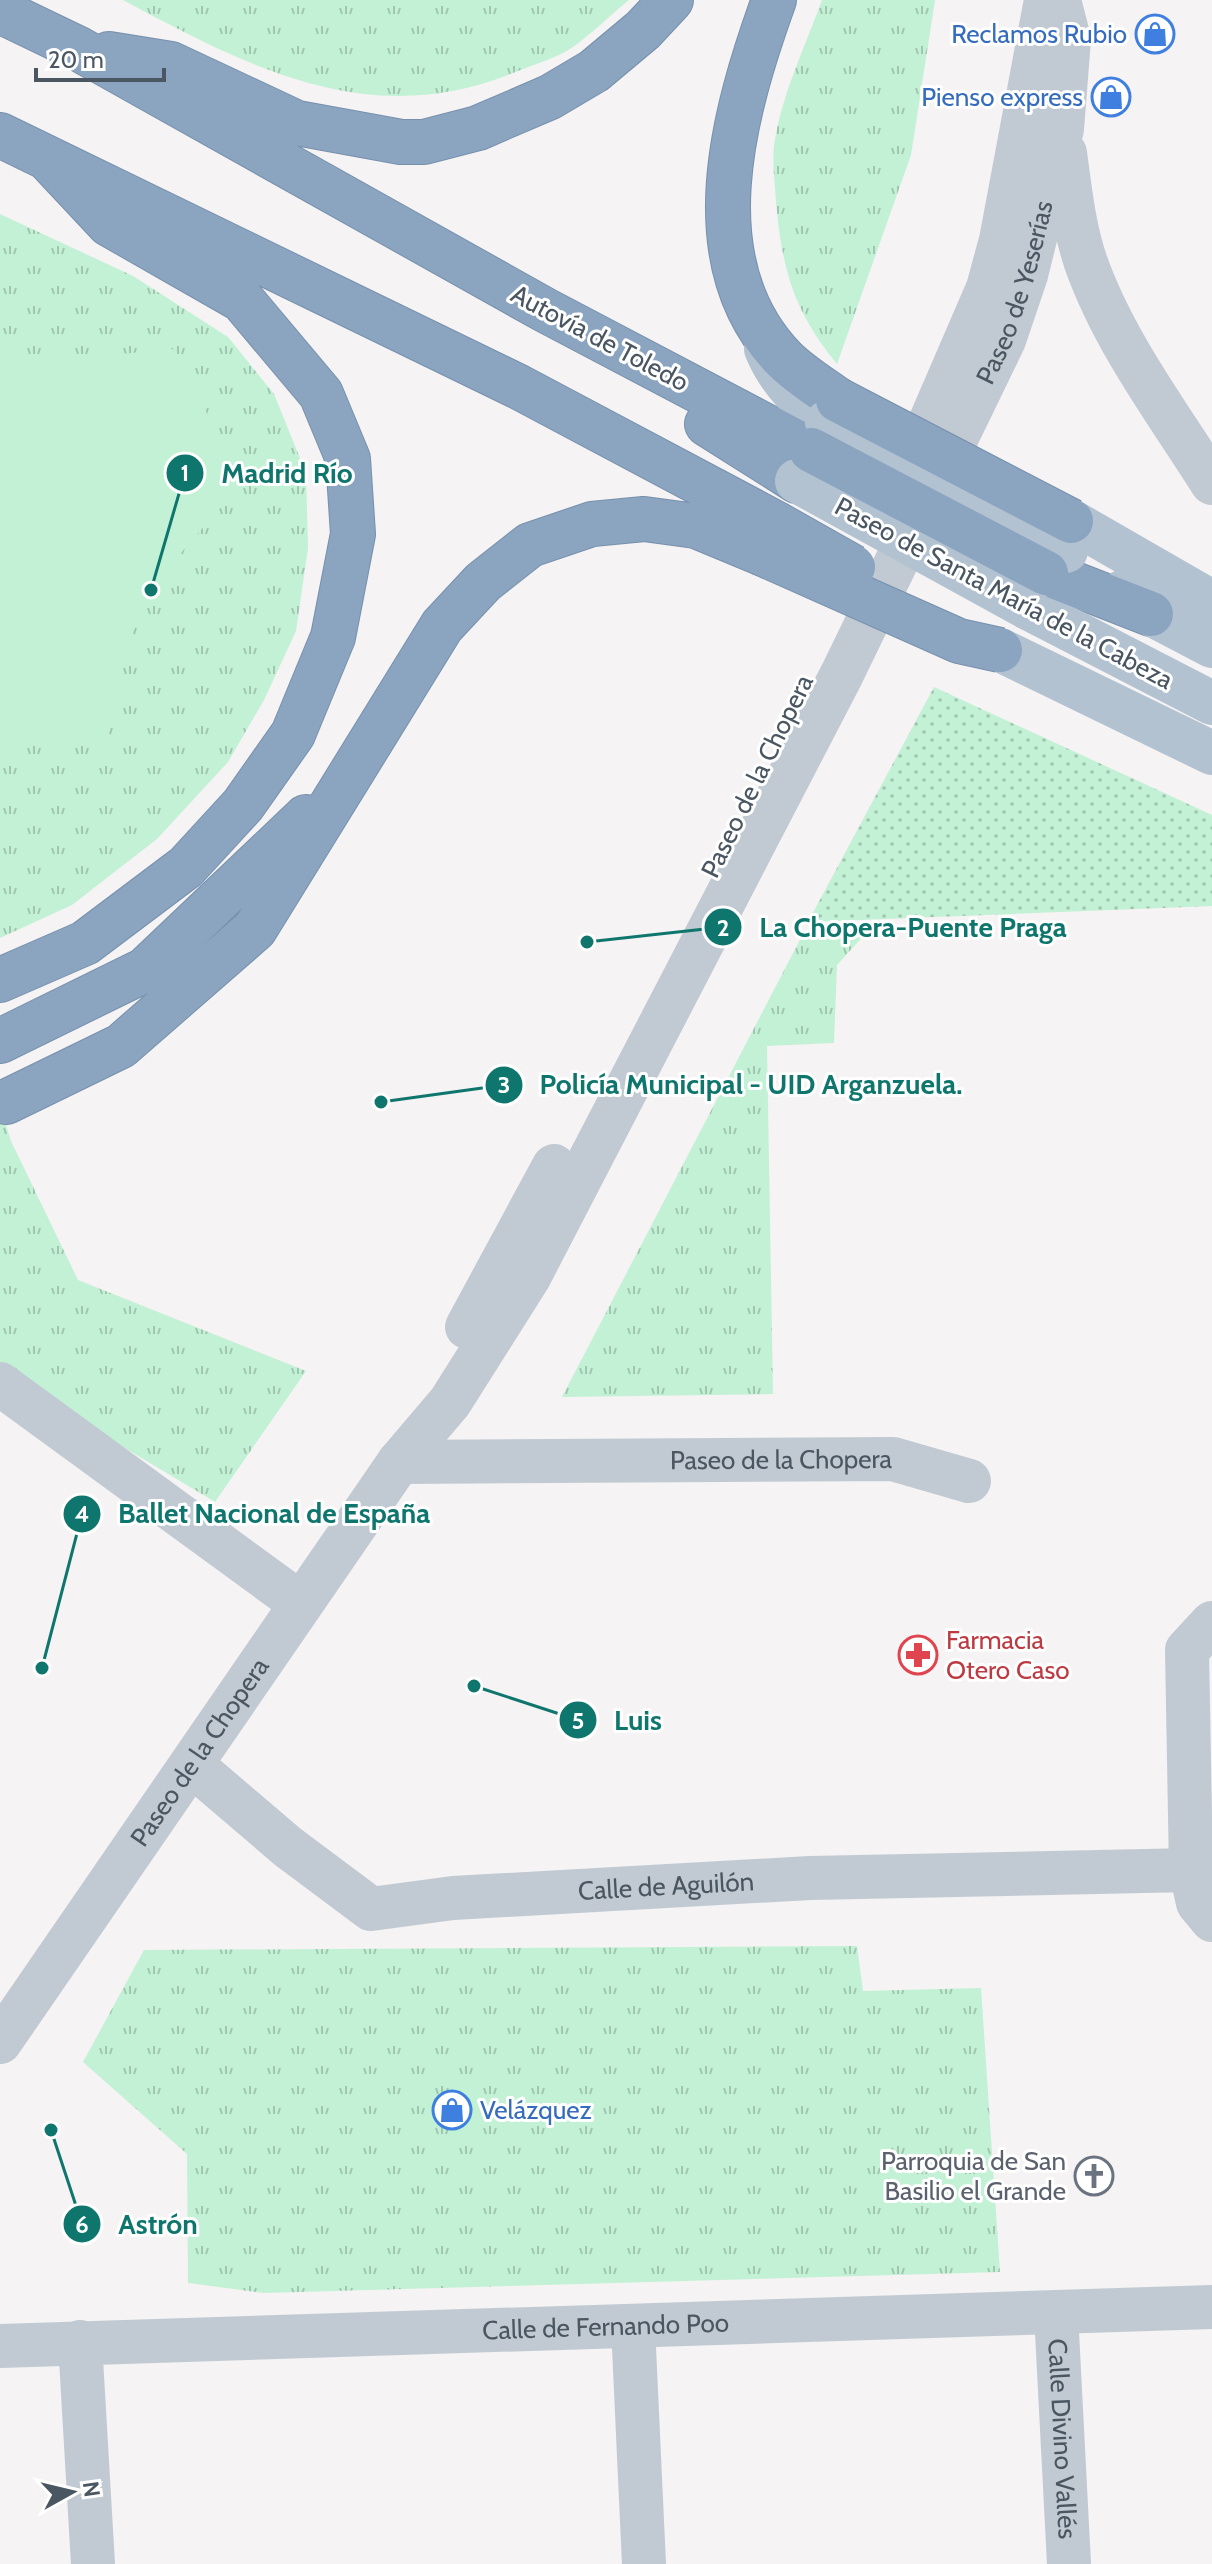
<svg xmlns="http://www.w3.org/2000/svg" width="1212" height="2564" font-family="Cabin,sans-serif">
<style>
.grass{fill:url(#grass-tufts)}
.garden{fill:url(#garden-dots)}
.pitch{fill:#c3f1d5}
.lines{fill:none;stroke-linecap:round;stroke-linejoin:round}
.highway-casing{stroke:#7690ad;stroke-width:46}
.minor{stroke:#c1cad2;stroke-width:44}
.major{stroke:#b3c2d1;stroke-width:44}
.highway{stroke:#8ba5c1;stroke-width:44}
.highway-bridge-casing{stroke:#7690ad;stroke-width:46;stroke-linecap:butt}
.major-bridge{stroke:#b3c2d1;stroke-width:44}
.highway-bridge{stroke:#8ba5c1;stroke-width:44}
.labels{text-anchor:middle;stroke-width:6;stroke-linejoin:round;paint-order:stroke}
.shop-label{font-size:26px;fill:#366cbe;stroke:#fff;text-anchor:end}
.street-label{font-size:26px;fill:#4a5661;stroke:#fff}
.health-label{font-size:26px;fill:#be3a42;stroke:#fff;text-anchor:start}
.worship-label{font-size:26px;fill:#5b616d;stroke:#fff;text-anchor:end}
.leader{fill:none;stroke:#0f766e;stroke-width:3}
.callout-dot{fill:#0f766e;stroke:#fff;stroke-width:3}
.mark-label{font-size:24px;text-anchor:middle;font-weight:bold;fill:#fff}
.callout-label{font-size:28px;text-anchor:middle;font-weight:bold;fill:#0f766e;stroke:#fff;stroke-width:6;stroke-linejoin:round;paint-order:stroke}
</style>
<defs>
<pattern id="grass-tufts" width="24" height="20" patternUnits="userSpaceOnUse" patternTransform="scale(2)"><rect width="24" height="20" fill="#c3f1d5"/><path d="M3 7l-1-3M5 7V3M7 7l1-3M15 17l-1-3M17 17v-4M19 17l1-3" fill="none" stroke="#a0c6b0"/></pattern>
<pattern id="garden-dots" width="8" height="8" patternUnits="userSpaceOnUse" patternTransform="scale(2)"><rect width="8" height="8" fill="#c3f1d5"/><path d="M2 2h.1M6 6h.1" fill="none" stroke="#a0c6b0" stroke-width="1.8" stroke-linecap="round"/></pattern>
</defs>
<rect width="100%" height="100%" fill="#f5f3f3"/>
<path class="grass" d="M 123,0 L 629,0 C 610,15 593,33 573,47 C 557,58 535,64 518,71 C 373,133 250,68 123,0 Z
M 822,0 L 935,0 L 911,155 L 837,364 C 793,310 782,269 776,201 C 775,184 772,163 774,146 C 781,96 805,47 822,0 Z
M 0,214 L 133,276 L 228,337 L 274,394 L 306,473 L 308,548 L 296,631 L 264,700 L 228,762 L 157,839 L 72,905 L 0,938 Z
M 867,932 L 837,965 L 834,1043 L 767,1046 L 773,1394 L 562,1397 L 803,934 Z
M 0,1106 L 11,1141 L 78,1280 L 306,1371 L 215,1502 L 3,1375 L 0,1378 Z
M 857,1946 L 863,1991 L 981,1988 L 1000,2272 L 264,2293 L 188,2283 L 187,2154 L 83,2062 L 144,1950 Z"/>
<path class="garden" d="M 934,687 L 1212,815 L 1212,906 L 808,922 Z"/>
<path class="pitch" d="M 173,349 L 243,482 L 138,602 L 108,734 L 0,749 L 0,351 L 16,364 Z"/>
<g class="lines">
<defs>
<path id="highway" d="M 774,0 C 734,111 690,262 784,359 C 800,375 820,387 838,400
M 0,11 L 79,49 L 545,310 L 811,450
M 109,54 L 171,64 L 297,123 L 401,142 L 424,142 L 478,128 L 550,97 L 594,71 L 643,30 L 671,0
M 0,135 L 519,387 L 775,523
M 707,424 L 797,481
M 1046,573 L 1151,614
M 0,980 L 85,943 L 186,867 L 243,805 L 293,734 L 333,637 L 353,534 L 348,459 L 321,394 L 242,300 L 109,224 L 50,161
M 0,1041 L 145,970 L 306,817
M 6,1102 L 121,1046 L 255,929 L 442,626 L 483,582 L 530,545 L 592,524 L 644,519 L 696,526 L 761,553"/>
</defs>
<use href="#highway" class="highway-casing"/>
<g class="minor">
<path d="M 1065,153 C 1070,190 1074,228 1086,263 C 1114,342 1167,412 1212,483"/>
<path d="M 928,427 L 988,288 L 1001,240 L 1046,0"/>
<path d="M 467,1327 L 554,1166"/>
<path d="M 0,1384 L 300,1603"/>
<path id="s1" d="M 399,1462 L 893,1459 L 969,1481"/>
<path d="M 1212,1623 L 1187,1650 L 1191,1870 L 1198,1903 L 1212,1920"/>
<path id="s2" d="M 192,1765 L 288,1847 L 371,1909 L 453,1898 L 810,1878 L 1191,1870"/>
<path id="s3" d="M 0,2042 L 399,1462 L 450,1402 L 529,1277 L 842,674 L 1004,340 L 1026,275 L 1062,129 L 1069,39 L 1059,0"/>
<path id="s4" d="M 1056,2313 L 1069,2564"/>
<path d="M 633,2326 L 644,2564"/>
<path d="M 80,2342 L 93,2564"/>
<path id="s5" d="M 0,2346 L 1212,2307"/>
</g>
<path class="major" d="M 766,349 C 779,381 801,401 827,422
M 1071,521 L 1212,602
M 1122,592 L 1151,614 L 1212,646
M 1028,608 L 1212,703
M 1000,650 L 1212,753"/>
<use href="#highway" class="highway"/>
<defs>
<path id="highway-bridge" d="M 838,400 L 1071,521
M 811,450 L 1046,573
M 775,523 L 853,567
M 761,553 L 959,641 L 1000,650"/>
</defs>
<use href="#highway-bridge" class="highway-bridge-casing"/>
<path class="major-bridge" d="M 827,422 L 1066,551
M 797,481 L 1028,608"/>
<use href="#highway-bridge" class="highway-bridge"/>
</g>
<defs>
<symbol id="shop-ring" viewBox="-11 -11 22 22"><circle r="9.5" fill="#fff" stroke="#3f7fe0" stroke-width="1.5"/><path d="M-5-2.5h2.3a2.7 3.5 0 0 1 5.4 0H5L5.5 6h-11ZM-1.5-2.5h3a1.5 2.3 0 0 0-3 0Z" fill="#3f7fe0"/></symbol>
<symbol id="pharmacy-ring" viewBox="-11 -11 22 22"><circle r="9.5" fill="#fff" stroke="#e0444e" stroke-width="1.5"/><path d="M-2-6h4v4h4v4h-4v4h-4v-4h-4v-4h4Z" fill="#e0444e"/></symbol>
<symbol id="church-ring" viewBox="-11 -11 22 22"><circle r="9.5" fill="#fff" stroke="#6b7280" stroke-width="1.5"/><path d="M-1.2-6h2.4v3.5h3.3v2.4h-3.3V6h-2.4V-.1h-3.3v-2.4h3.3Z" fill="#6b7280"/></symbol>
</defs>
<g fill-rule="evenodd">
<use href="#shop-ring" x="1133" y="12" width="44" height="44"/>
<use href="#shop-ring" x="1089" y="75" width="44" height="44"/>
<use href="#pharmacy-ring" x="896" y="1633" width="44" height="44"/>
<use href="#shop-ring" x="430" y="2088" width="44" height="44"/>
<use href="#church-ring" x="1072" y="2154" width="44" height="44"/>
</g>
<g class="labels">
<g class="shop-label">
<text x="1127" y="43">Reclamos Rubio</text>
<text x="1083" y="106">Pienso express</text>
<text x="480" y="2119" text-anchor="start">Velázquez</text>
</g>
<g class="street-label">
<text dy="9" stroke="none"><textPath href="#s3" startOffset="2030">Paseo de Yeserías</textPath></text>
<text transform="translate(600 338) rotate(28)" y="9">Autovía de Toledo</text>
<text transform="translate(1004 593) rotate(28)" y="9">Paseo de Santa María de la Cabeza</text>
<text transform="translate(757 776) rotate(-64)" y="9">Paseo de la Chopera</text>
<text dy="9" stroke="none"><textPath href="#s1" startOffset="382">Paseo de la Chopera</textPath></text>
<text dy="9" stroke="none"><textPath href="#s3" startOffset="352">Paseo de la Chopera</textPath></text>
<text dy="9" stroke="none"><textPath href="#s2" startOffset="526">Calle de Aguilón</textPath></text>
<text dy="9" stroke="none"><textPath href="#s5" startOffset="606">Calle de Fernando Poo</textPath></text>
<text dy="9" stroke="none"><textPath href="#s4" startOffset="126">Calle Divino Vallés</textPath></text>
</g>
<g class="health-label">
<text x="946" y="1649">Farmacia<tspan x="946" dy="30">Otero Caso</tspan></text>
</g>
<g class="worship-label">
<text x="1066" y="2170">Parroquia de San<tspan x="1066" dy="30">Basilio el Grande</tspan></text>
</g>
</g>
<path class="leader" d="M151 590L185 473M587 942L723 927M381 1102L504 1085M42 1668L82 1514M474 1686L578 1720M51 2130L82 2224"/>
<g class="callout-dot">
<circle cx="151" cy="590" r="8"/>
<circle cx="587" cy="942" r="8"/>
<circle cx="381" cy="1102" r="8"/>
<circle cx="42" cy="1668" r="8"/>
<circle cx="474" cy="1686" r="8"/>
<circle cx="51" cy="2130" r="8"/>
<circle cx="185" cy="473" r="20"/>
<circle cx="723" cy="927" r="20"/>
<circle cx="504" cy="1085" r="20"/>
<circle cx="82" cy="1514" r="20"/>
<circle cx="578" cy="1720" r="20"/>
<circle cx="82" cy="2224" r="20"/>
</g>
<g class="mark-label">
<text x="185" y="481">1</text>
<text x="723" y="936">2</text>
<text x="504" y="1093">3</text>
<text x="82" y="1522">4</text>
<text x="578" y="1729">5</text>
<text x="82" y="2233">6</text>
</g>
<g class="callout-label">
<text x="287" y="483">Madrid Río</text>
<text x="913" y="937">La Chopera-Puente Praga</text>
<text x="751" y="1094">Policía Municipal - UID Arganzuela.</text>
<text x="274" y="1523">Ballet Nacional de España</text>
<text x="638" y="1730">Luis</text>
<text x="158" y="2234">Astrón</text>
</g>
<g transform="translate(72 2492) rotate(82)" stroke="#ffffff" stroke-width="6" paint-order="stroke">
<path d="M0-6L14 30L0 20L-14 30Z" fill="#4a5661"/>
<text y="-12" font-size="22" font-weight="bold" text-anchor="middle" fill="#4a5661">N</text>
</g>
<path d="M36 68v12h128v-12" fill="none" stroke="#4a5661" stroke-width="4"/>
<text x="48" y="68" font-size="24" fill="#4a5661" stroke="#ffffff" stroke-width="6" paint-order="stroke">20 m</text>
</svg>
